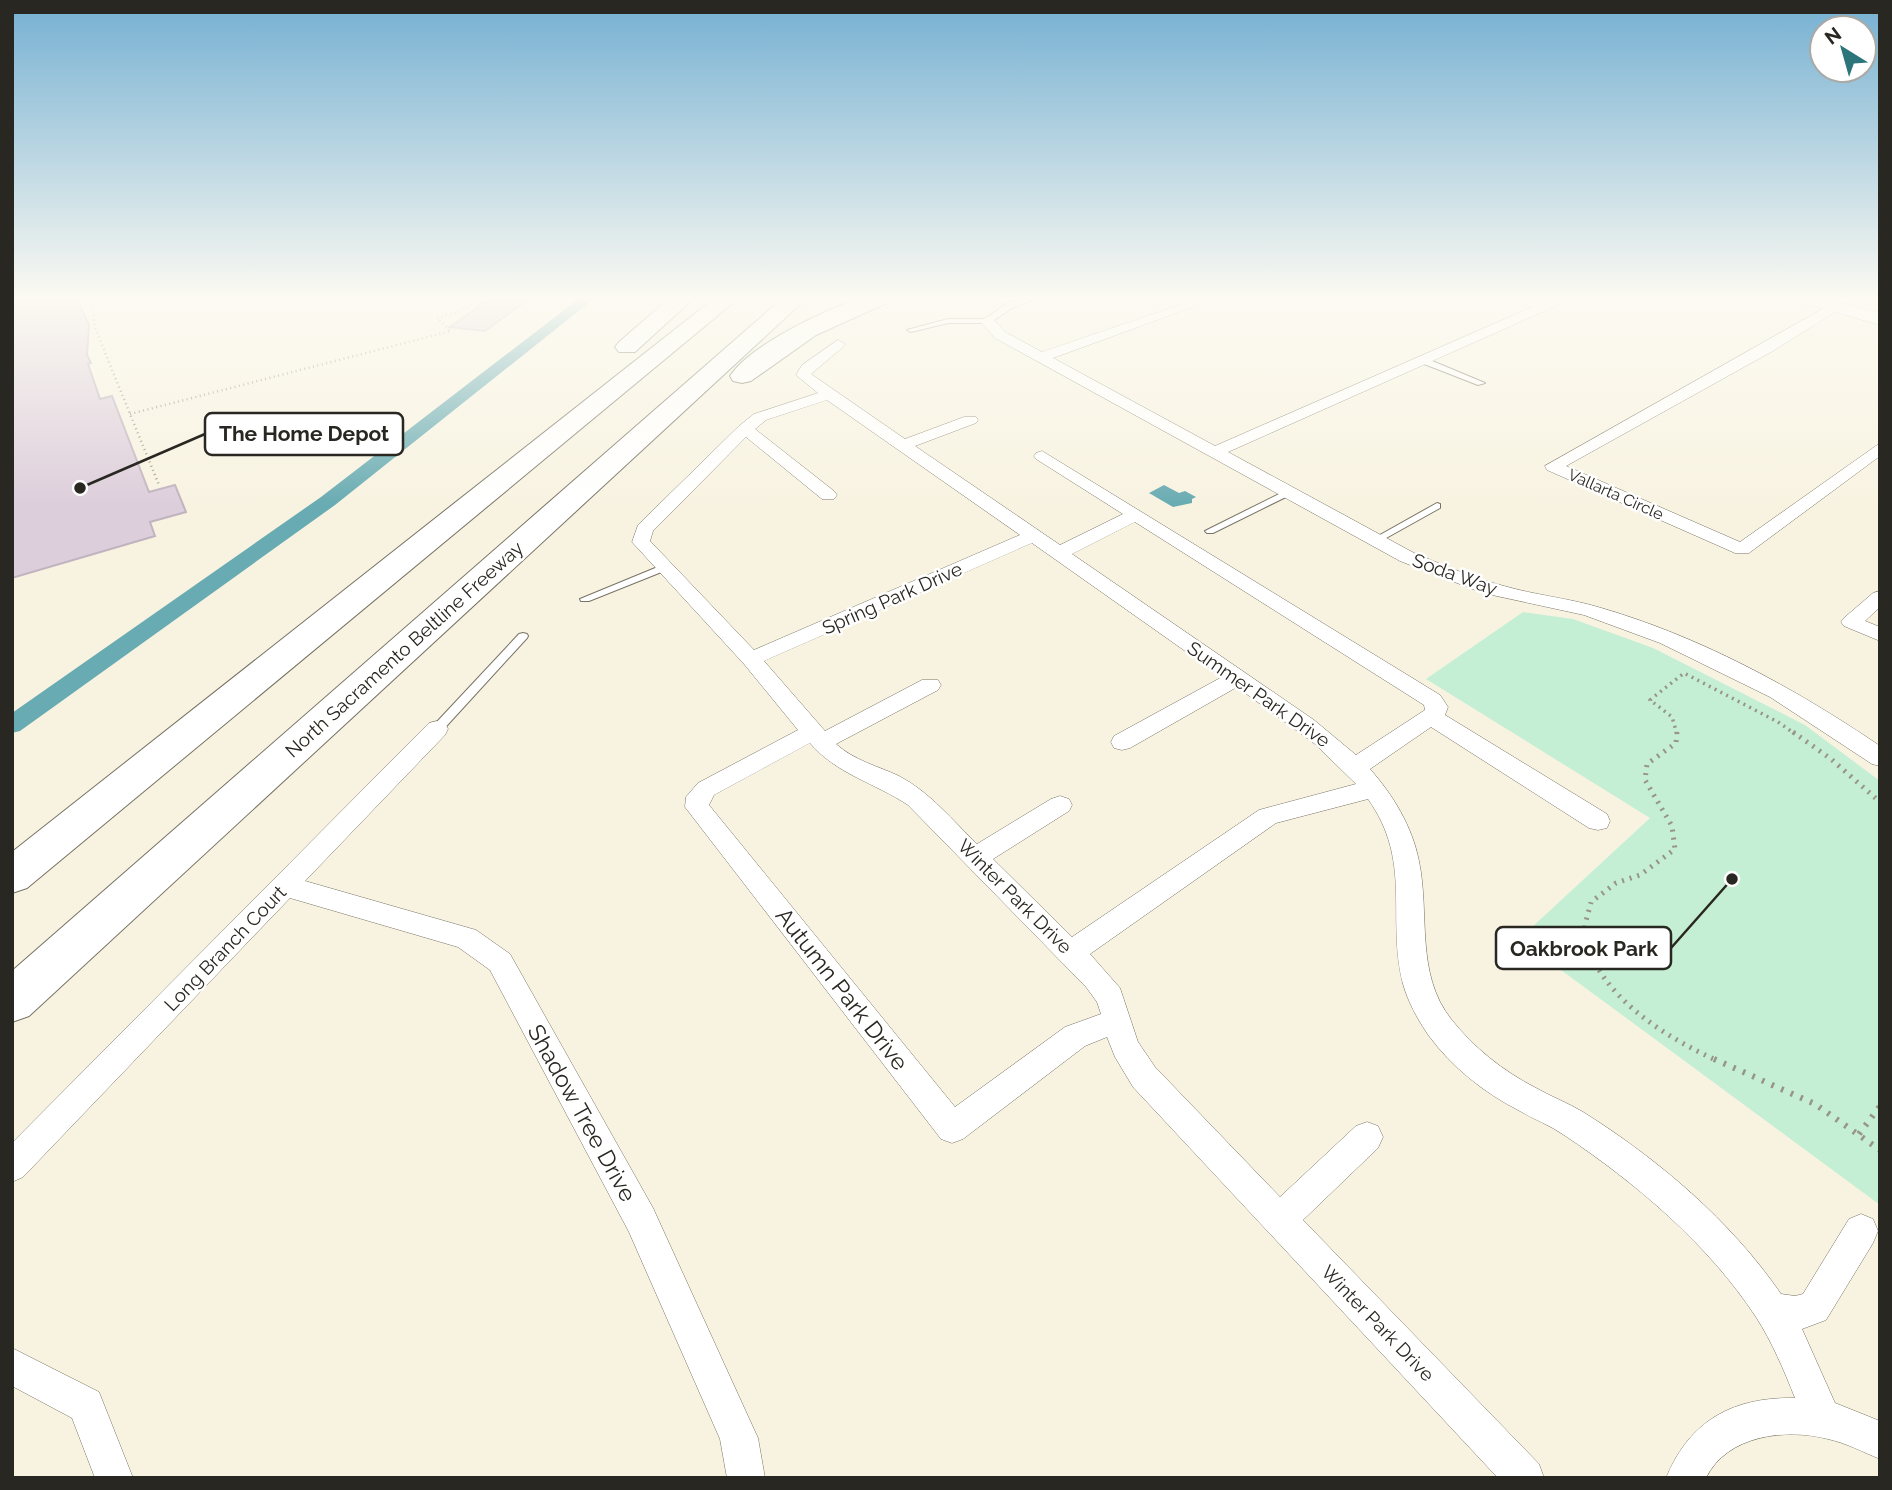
<svg xmlns="http://www.w3.org/2000/svg" width="1892" height="1490" font-family="Raleway,sans-serif">
<style>
.green{fill:#c4efd4}
.water{fill:#68abb2}
.lines{fill:none;stroke-linecap:round;stroke-linejoin:round}
.canal{fill:#68abb2;fill-rule:evenodd}
.building{fill:#ddcedb;stroke:#c1b3bf;stroke-width:2}
.service-casing{stroke:#787364;stroke-width:2}
.minor-casing{stroke:#787364;stroke-width:1}
.secondary-casing{stroke:#787364;stroke-width:1}
.motorway-casing{stroke:#787364;stroke-width:2}
.path-far3{stroke:#989588;stroke-width:2.5;stroke-dasharray:1 3.5;stroke-linecap:butt}
.path-far2{stroke:#989588;stroke-width:3.5;stroke-dasharray:2 4.5;stroke-linecap:butt}
.path-far1{stroke:#989588;stroke-width:5;stroke-dasharray:2 6;stroke-linecap:butt}
.path{stroke:#989588;stroke-width:6;stroke-dasharray:2.5 8;stroke-linecap:butt}
.service{fill:#fff;fill-rule:evenodd}
.minor{fill:#fff;fill-rule:evenodd}
.secondary{fill:#fff;fill-rule:evenodd}
.motorway{fill:#fff;fill-rule:evenodd}
.labels{text-anchor:middle;stroke-width:5;stroke-linejoin:round;paint-order:stroke}
.far-street-label{font-size:16px;fill:#292721;stroke:#fff}
.street-label{font-size:19px;fill:#292721;stroke:#fff}
.near-street-label{font-size:23px;fill:#292721;stroke:#fff}
.leader{fill:none;stroke:#292721;stroke-width:2.5}
.callout-dot{fill:#292721;stroke:#fff;stroke-width:2.5}
.callout{fill:#fff;stroke:#292721;stroke-width:2.5}
.callout-label{font-size:21px;text-anchor:middle;font-weight:bold;fill:#292721}
</style>
<rect width="100%" height="100%" fill="#f8f3e1"/>
<path class="green" d="M 1523,612 L 1573,619 L 1653,648 L 1805,725 L 1880,781 L 1880,1205 L 1519,939 L 1650,818 L 1426,679 Z"/>
<path class="water" d="M 1164,485 L 1179,493 L 1185,491 L 1196,497 L 1192,499 L 1192,503 L 1173,507 L 1149,493 Z"/>
<g class="lines">
<path class="canal" d="M 581,297 L 596,297 L 335,505 L 20,731 L 12,733 L 12,713 L 321,497 Z"/>
</g>
<path class="building" d="M 27,297 L 76,297 L 89,325 L 87,355 L 91,363 L 88,364 L 100,399 L 112,396 L 149,492 L 175,485 L 186,512 L 150,522 L 155,536 L 12,578 L 12,300 Z
M 492,297 L 531,297 L 485,331 L 450,327 Z"/>
<g class="lines">
<defs>
<path id="service" d="M 1031,297 L 1040,297 L 1012,308 L 990,323 L 948,323 L 911,332 L 907,330 L 948,319 L 985,319 L 1006,304 Z
M 1419,358 L 1425,358 L 1485,383 L 1478,385 L 1419,362 Z
M 1289,489 L 1294,492 L 1292,494 L 1213,533 L 1207,533 L 1205,531 Z
M 1437,503 L 1440,504 L 1440,508 L 1379,542 L 1373,542 L 1371,540 Z
M 665,564 L 669,565 L 669,569 L 589,601 L 581,601 L 580,599 Z
M 523,633 L 527,634 L 528,636 L 527,638 L 441,732 L 433,732 L 431,729 L 433,726 L 519,634 Z"/>
<path id="minor" d="M 1203,297 L 1220,297 L 1053,358 L 1215,446 L 1532,307 L 1511,300 L 1510,297 L 1527,297 L 1543,302 L 1554,297 L 1570,297 L 1569,300 L 1228,452 L 1414,553 C 1443,565 1473,578 1504,586 C 1535,595 1567,598 1598,607 C 1699,636 1793,687 1880,746 L 1880,766 L 1872,764 L 1770,697 L 1660,643 L 1584,615 L 1483,593 L 1400,561 L 995,338 L 980,321 L 987,317 L 992,318 L 1005,332 L 1042,352 Z
M 1835,302 L 1840,303 L 1840,309 L 1771,352 L 1566,466 L 1740,542 L 1880,443 L 1880,456 L 1749,553 L 1735,553 L 1547,470 L 1545,466 Z
M 838,340 L 845,344 L 843,347 L 811,374 L 905,439 L 964,417 L 976,417 L 978,420 L 976,423 L 915,446 L 1060,545 L 1123,514 L 1036,459 L 1034,456 L 1036,453 L 1042,451 L 1440,695 L 1448,707 L 1445,715 L 1607,814 L 1610,821 L 1607,828 L 1598,830 L 1589,828 L 1431,727 L 1370,769 C 1393,795 1412,826 1419,861 C 1430,914 1415,973 1451,1019 C 1474,1048 1503,1071 1536,1088 C 1552,1097 1568,1103 1583,1112 C 1658,1159 1731,1221 1781,1294 L 1795,1296 L 1803,1294 L 1849,1219 L 1861,1214 L 1873,1219 L 1878,1231 L 1873,1243 L 1826,1320 L 1802,1329 L 1835,1403 L 1880,1421 L 1880,1459 C 1863,1452 1846,1443 1828,1439 C 1786,1428 1727,1435 1706,1478 L 1666,1478 C 1690,1420 1733,1397 1795,1398 C 1784,1370 1772,1342 1756,1317 C 1708,1244 1636,1183 1564,1135 C 1550,1125 1533,1119 1518,1110 C 1483,1092 1452,1067 1429,1036 C 1418,1020 1408,1002 1403,984 C 1386,918 1413,862 1368,799 L 1276,823 L 1090,954 L 1120,988 L 1138,1042 L 1155,1067 L 1280,1197 L 1356,1126 L 1367,1122 L 1378,1126 L 1383,1137 L 1378,1148 L 1303,1220 L 1539,1464 L 1544,1478 L 1498,1478 L 1133,1087 L 1115,1057 L 1107,1037 L 1085,1046 L 963,1139 L 952,1143 L 941,1139 L 685,807 L 686,797 L 698,783 L 798,730 L 744,664 L 632,542 L 638,525 L 739,426 L 754,414 L 818,393 L 796,375 L 802,365 ZM 827,400 L 1020,535 L 754,650 L 650,541 L 653,531 L 746,437 L 822,499 L 834,499 L 837,495 L 834,491 L 755,429 L 766,420 ZM 1135,522 L 1424,705 L 1425,710 L 1356,755 L 1314,720 L 1072,554 ZM 1032,543 L 1222,677 L 1114,736 L 1111,742 L 1114,748 L 1122,750 L 1130,748 L 1237,687 L 1315,744 L 1356,784 L 1259,810 L 1072,937 L 993,859 L 1069,811 L 1072,805 L 1069,799 L 1060,796 L 1051,799 L 977,844 C 953,821 930,792 899,776 C 878,766 855,761 836,744 L 938,690 L 941,685 L 938,680 L 922,680 L 825,731 L 764,661 ZM 810,743 C 836,774 875,783 908,805 L 1086,987 L 1097,1002 L 1101,1014 L 1065,1027 L 955,1107 L 709,805 L 714,795 Z
M 1880,591 L 1880,607 L 1865,621 L 1880,627 L 1880,641 L 1844,626 L 1841,622 L 1844,618 L 1873,593 Z
M 437,721 L 445,723 L 448,729 L 445,735 L 305,881 L 476,930 L 510,954 L 653,1208 L 752,1425 L 758,1438 L 765,1478 L 727,1478 L 720,1439 L 629,1232 L 490,970 L 458,947 L 290,898 L 23,1177 L 12,1182 L 12,1143 L 429,723 Z
M 12,1348 L 99,1392 L 133,1478 L 95,1478 L 72,1418 L 12,1386 Z"/>
<path id="secondary" d="M 1793,297 L 1820,297 L 1880,313 L 1880,325 L 1796,301 Z"/>
<path id="motorway" d="M 671,297 L 695,297 L 635,352 L 619,352 L 615,347 L 619,342 Z
M 716,297 L 740,297 L 27,888 L 12,893 L 12,852 Z
M 784,297 L 808,297 L 29,1016 L 12,1022 L 12,971 Z
M 862,297 L 892,297 L 889,302 L 816,335 L 751,381 L 742,383 L 733,381 L 730,376 C 751,344 826,310 862,297 Z"/>
</defs>
<use href="#service" class="service-casing"/>
<use href="#minor" class="minor-casing"/>
<use href="#secondary" class="secondary-casing"/>
<use href="#motorway" class="motorway-casing"/>
<path class="path-far3" d="M 91,297 L 95,328 L 159,485
M 130,414 L 451,331 L 437,318 L 459,312 L 478,299 L 486,297"/>
<path class="path-far2" d="M 1677,734 L 1672,717 L 1650,700 L 1684,673 L 1778,722 L 1795,734"/>
<path class="path-far1" d="M 1677,732 L 1676,743 L 1647,764 L 1645,780 L 1672,826 L 1675,849 L 1640,875 L 1616,883 L 1591,902 C 1589,912 1582,929 1585,939 C 1602,998 1665,1037 1718,1061
M 1793,732 L 1831,759 L 1880,802"/>
<path class="path" d="M 1714,1059 L 1815,1104 L 1880,1150
M 1859,1134 L 1880,1106"/>
<use href="#service" class="service"/>
<use href="#minor" class="minor"/>
<use href="#secondary" class="secondary"/>
<use href="#motorway" class="motorway"/>
</g>
<linearGradient id="sky" x2="0" y2="1"><stop stop-color="#75b0d2"/><stop offset="0.59" stop-color="#fcfaf2"/><stop offset="1" stop-color="#fcfaf2" stop-opacity="0"/></linearGradient>
<rect width="1892" height="505" fill="url(#sky)"/>
<g class="labels">
<g class="far-street-label">
<text transform="translate(1616 494) rotate(24)" y="6">Vallarta Circle</text>
</g>
<g class="street-label">
<text transform="translate(1455 574) rotate(20)" y="7">Soda Way</text>
<text transform="translate(892 598) rotate(-24)" y="7">Spring Park Drive</text>
<text transform="translate(404 649) rotate(-42)" y="7">North Sacramento Beltline Freeway</text>
<text transform="translate(1259 694) rotate(35)" y="7">Summer Park Drive</text>
<text transform="translate(1015 896) rotate(45)" y="7">Winter Park Drive</text>
<text transform="translate(225 948) rotate(-46)" y="7">Long Branch Court</text>
<text transform="translate(1378 1323) rotate(46)" y="7">Winter Park Drive</text>
</g>
<g class="near-street-label">
<text transform="translate(842 989) rotate(52)" y="8">Autumn Park Drive</text>
<text transform="translate(582 1113) rotate(61)" y="8">Shadow Tree Drive</text>
</g>
</g>
<path class="leader" d="M80 488L205 434M1732 879L1671 948"/>
<g class="callout-dot">
<circle cx="80" cy="488" r="7"/>
<circle cx="1732" cy="879" r="7"/>
</g>
<g class="callout">
<rect x="205" y="413" width="198" height="42" rx="7"/>
<rect x="1496" y="927" width="175" height="42" rx="7"/>
</g>
<g class="callout-label">
<text x="304" y="441">The Home Depot</text>
<text x="1584" y="956">Oakbrook Park</text>
</g>
<rect width="1892" height="1490" fill="none" stroke="#292721" stroke-width="28"/>
<g transform="translate(1843 49) rotate(323)"><circle r="33" fill="#ffffff" stroke="#a9a9a6" stroke-width="2"/>
<path d="M0-5L12 26L0 18L-12 26Z" fill="#2c767b"/>
<text y="-10" font-size="19" font-weight="bold" text-anchor="middle" fill="#292721">N</text>
</g>
</svg>
